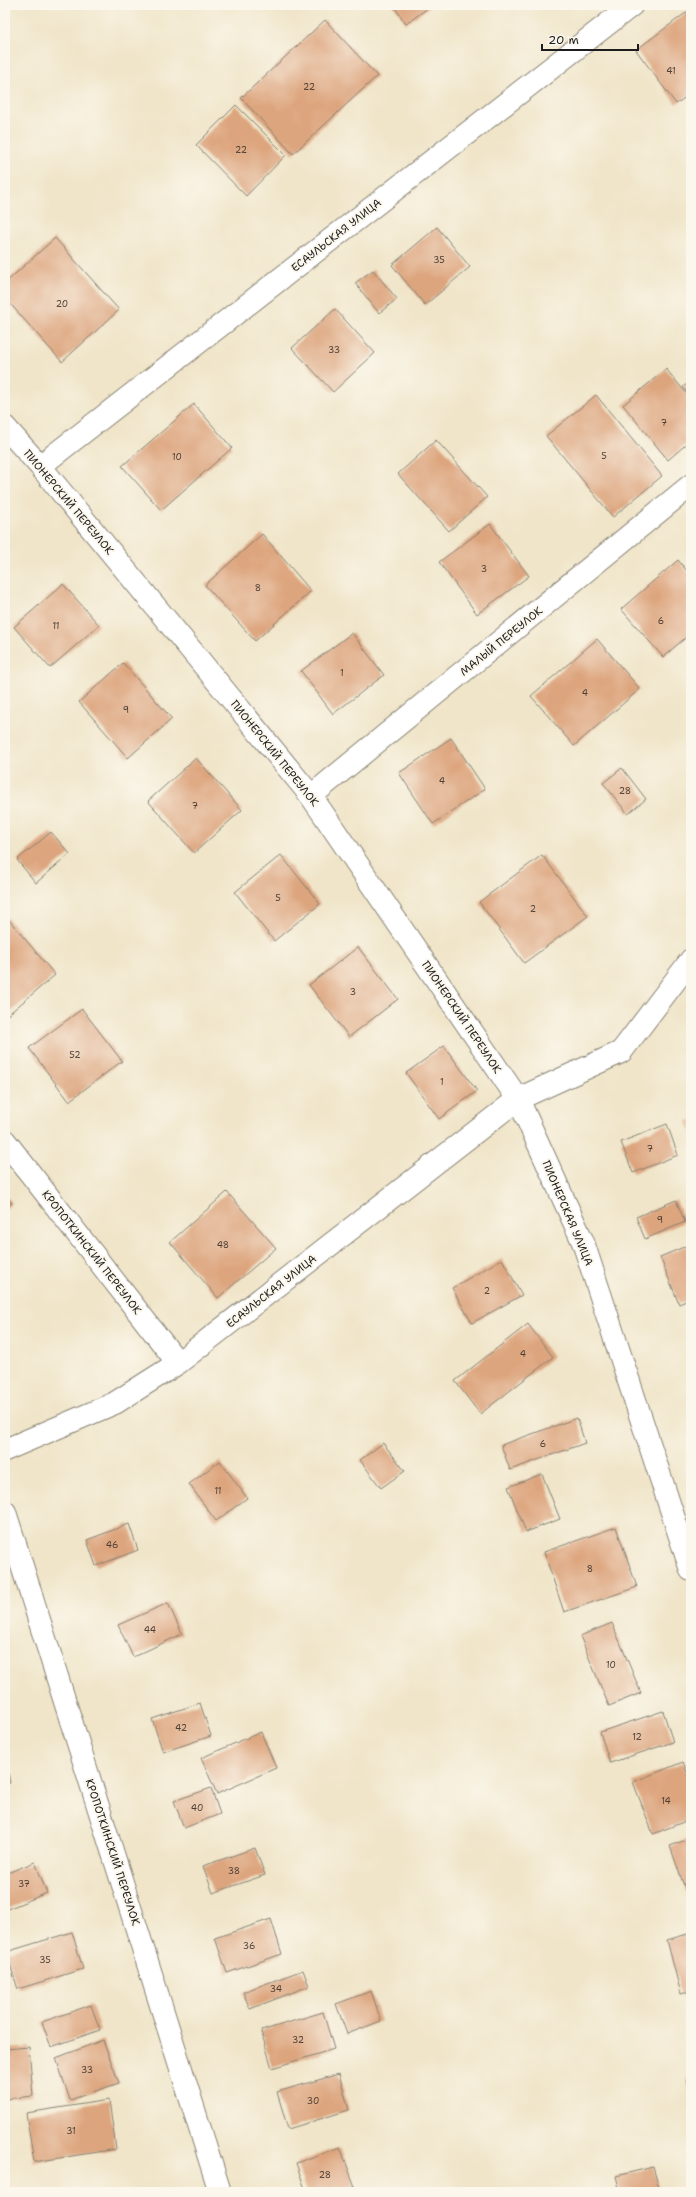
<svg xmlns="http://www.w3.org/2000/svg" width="696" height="2197" font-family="'Shantell Sans',sans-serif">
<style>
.building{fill:#dda57e}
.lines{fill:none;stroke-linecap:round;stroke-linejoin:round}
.minor-casing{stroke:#868072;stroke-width:24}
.minor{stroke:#fff;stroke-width:22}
.labels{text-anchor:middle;stroke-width:4;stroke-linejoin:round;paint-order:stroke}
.number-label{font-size:9px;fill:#4c3e34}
.street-label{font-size:11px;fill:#1c1c1c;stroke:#fbf7ec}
</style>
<rect width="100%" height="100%" fill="#fbf7ec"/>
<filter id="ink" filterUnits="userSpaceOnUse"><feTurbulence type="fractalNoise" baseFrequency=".025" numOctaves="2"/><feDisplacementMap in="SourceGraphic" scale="8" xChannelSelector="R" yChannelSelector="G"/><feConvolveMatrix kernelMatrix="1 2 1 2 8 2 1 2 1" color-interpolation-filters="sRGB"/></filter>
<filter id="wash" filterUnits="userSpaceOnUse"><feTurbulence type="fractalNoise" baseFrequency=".012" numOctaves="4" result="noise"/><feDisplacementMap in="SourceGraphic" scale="16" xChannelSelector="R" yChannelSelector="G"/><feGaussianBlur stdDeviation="0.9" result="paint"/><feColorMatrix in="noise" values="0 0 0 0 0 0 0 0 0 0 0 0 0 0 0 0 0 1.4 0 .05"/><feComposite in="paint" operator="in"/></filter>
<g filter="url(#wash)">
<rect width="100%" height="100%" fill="#f0e5c9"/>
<g id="blocks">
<path class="building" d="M 393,5 L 432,5 L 406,24 Z
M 691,9 L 691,93 L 676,104 L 636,50 Z
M 325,20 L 377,76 L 293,154 L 241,98 Z
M 236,105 L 286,155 L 246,196 L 196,145 Z
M 437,227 L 470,267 L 425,305 L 392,265 Z
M 55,238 L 119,310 L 62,362 L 5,298 L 5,283 Z
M 373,270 L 397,299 L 379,313 L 355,283 Z
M 335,309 L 375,353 L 333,392 L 292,348 Z
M 666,369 L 691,399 L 691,440 L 668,460 L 623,405 Z
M 691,381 L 691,397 L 683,387 Z
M 596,395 L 662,476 L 613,517 L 546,436 Z
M 194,404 L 232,448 L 161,510 L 122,466 Z
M 436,440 L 487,497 L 449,531 L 398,474 Z
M 490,524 L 529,576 L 477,614 L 439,562 Z
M 262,534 L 311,591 L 255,641 L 205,585 Z
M 678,560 L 691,576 L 691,633 L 663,657 L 621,609 Z
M 63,584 L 99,625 L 50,668 L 14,627 Z
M 352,633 L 384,675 L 333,714 L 301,671 Z
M 597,639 L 640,689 L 574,746 L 531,696 Z
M 123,663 L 172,719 L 128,758 L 79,702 Z
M 451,738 L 485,789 L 433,824 L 399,773 Z
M 196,758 L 242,810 L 194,853 L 148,801 Z
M 622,768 L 646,799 L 628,814 L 603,783 Z
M 51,832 L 70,854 L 36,883 L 17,860 Z
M 281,855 L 320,904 L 274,941 L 235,892 Z
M 542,855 L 588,916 L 524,963 L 479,902 Z
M 5,915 L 55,975 L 5,1017 Z
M 358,947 L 398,999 L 349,1037 L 309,985 Z
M 82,1009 L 122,1061 L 69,1101 L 29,1048 Z
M 444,1046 L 477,1091 L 439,1119 L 406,1073 Z
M 691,1120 L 691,1132 L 687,1121 Z
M 667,1124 L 678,1155 L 633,1173 L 621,1142 Z
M 227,1192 L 276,1248 L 218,1298 L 170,1242 Z
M 5,1195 L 12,1203 L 5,1209 Z
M 676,1200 L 685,1222 L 645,1239 L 636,1217 Z
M 691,1244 L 691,1299 L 679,1304 L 660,1257 Z
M 502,1259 L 522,1295 L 472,1323 L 452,1288 Z
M 528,1324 L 553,1357 L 480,1414 L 455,1381 Z
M 577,1418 L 585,1443 L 510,1470 L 501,1445 Z
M 383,1443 L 405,1471 L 381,1488 L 360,1460 Z
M 220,1461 L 247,1498 L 216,1521 L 189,1484 Z
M 542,1474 L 560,1519 L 526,1532 L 508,1487 Z
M 129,1524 L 138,1550 L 96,1566 L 87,1540 Z
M 616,1527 L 637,1587 L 564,1612 L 544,1552 Z
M 168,1603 L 182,1634 L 133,1657 L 118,1625 Z
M 612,1623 L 641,1693 L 609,1706 L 580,1636 Z
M 200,1703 L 211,1736 L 163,1752 L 152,1719 Z
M 663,1711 L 673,1742 L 610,1763 L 600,1732 Z
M 261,1732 L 276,1768 L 217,1794 L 201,1758 Z
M 5,1756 L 10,1783 L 5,1784 Z
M 683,1762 L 691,1782 L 691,1819 L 653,1834 L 633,1782 Z
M 211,1788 L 220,1814 L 184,1828 L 174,1801 Z
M 691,1838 L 691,1900 L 689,1900 L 670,1846 Z
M 255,1848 L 265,1875 L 213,1893 L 203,1866 Z
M 35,1862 L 47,1893 L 5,1910 L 5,1874 Z
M 271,1919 L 282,1954 L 227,1973 L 215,1938 Z
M 72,1932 L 83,1969 L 18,1989 L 6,1952 Z
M 691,1933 L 691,1991 L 681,1994 L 667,1940 Z
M 303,1970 L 309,1986 L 250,2009 L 243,1992 Z
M 371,1991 L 381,2021 L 347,2034 L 336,2004 Z
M 91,2005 L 100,2030 L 51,2047 L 42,2022 Z
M 323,2012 L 334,2049 L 272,2068 L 261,2031 Z
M 103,2040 L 119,2083 L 70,2100 L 56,2058 Z
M 29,2047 L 33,2096 L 5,2099 L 5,2049 Z
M 339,2074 L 349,2110 L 288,2129 L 277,2092 Z
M 691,2077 L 691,2092 L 690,2092 L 687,2078 Z
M 109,2100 L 116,2149 L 34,2162 L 26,2113 Z
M 340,2147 L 355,2187 L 340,2192 L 306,2192 L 296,2163 Z
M 653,2167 L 660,2192 L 620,2192 L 616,2176 Z"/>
</g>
</g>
<g filter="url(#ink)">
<use href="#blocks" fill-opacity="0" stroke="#868072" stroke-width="1"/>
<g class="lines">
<defs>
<path id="minor" d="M 5,427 L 40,466 L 311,796 L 518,1099 L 583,1242 L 691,1570
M 40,466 L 632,5
M 311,796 L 691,485
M 5,1141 L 178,1363
M 5,1450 L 115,1403 L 178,1363 L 518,1099 L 621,1052 L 691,960
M 5,1512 L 220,2192"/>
</defs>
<use href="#minor" class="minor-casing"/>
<use href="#minor" class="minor"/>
</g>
</g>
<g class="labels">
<g class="number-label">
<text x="671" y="74">41</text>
<text x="309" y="90">22</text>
<text x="241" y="153">22</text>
<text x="439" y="263">35</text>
<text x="62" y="307">20</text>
<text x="334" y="353">33</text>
<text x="664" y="426">7</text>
<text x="604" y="459">5</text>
<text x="177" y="460">10</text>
<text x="484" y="572">3</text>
<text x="258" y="591">8</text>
<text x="661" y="624">6</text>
<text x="56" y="629">11</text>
<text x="342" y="676">1</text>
<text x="585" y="696">4</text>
<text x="126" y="713">9</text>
<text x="442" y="784">4</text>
<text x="625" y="794">28</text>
<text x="195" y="809">7</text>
<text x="278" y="901">5</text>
<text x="533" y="912">2</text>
<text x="353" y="995">3</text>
<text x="75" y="1058">52</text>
<text x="442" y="1085">1</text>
<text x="650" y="1152">7</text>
<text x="660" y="1223">9</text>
<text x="223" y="1248">48</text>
<text x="487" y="1294">2</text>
<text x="523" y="1357">4</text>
<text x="543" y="1447">6</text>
<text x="218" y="1494">11</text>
<text x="112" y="1548">46</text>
<text x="590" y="1572">8</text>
<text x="150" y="1633">44</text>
<text x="611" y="1668">10</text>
<text x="181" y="1731">42</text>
<text x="637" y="1740">12</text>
<text x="666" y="1804">14</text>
<text x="197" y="1811">40</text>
<text x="234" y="1874">38</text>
<text x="24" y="1887">37</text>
<text x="249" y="1949">36</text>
<text x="45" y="1963">35</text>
<text x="276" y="1992">34</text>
<text x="298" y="2043">32</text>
<text x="87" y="2073">33</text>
<text x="313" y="2104">30</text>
<text x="71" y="2134">31</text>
<text x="325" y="2178">28</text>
</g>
<g class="street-label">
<text transform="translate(336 235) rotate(-38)" y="4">ЕСАУЛЬСКАЯ УЛИЦА</text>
<text transform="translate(69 502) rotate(50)" y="4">ПИОНЕРСКИЙ ПЕРЕУЛОК</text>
<text transform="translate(501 641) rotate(-39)" y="4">МАЛЫЙ ПЕРЕУЛОК</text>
<text transform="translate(275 753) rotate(51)" y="4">ПИОНЕРСКИЙ ПЕРЕУЛОК</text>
<text transform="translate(462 1017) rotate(56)" y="4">ПИОНЕРСКИЙ ПЕРЕУЛОК</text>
<text transform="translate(568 1213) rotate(67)" y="4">ПИОНЕРСКАЯ УЛИЦА</text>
<text transform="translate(92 1252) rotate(52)" y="4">КРОПОТКИНСКИЙ ПЕРЕУЛОК</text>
<text transform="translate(271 1291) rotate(-38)" y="4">ЕСАУЛЬСКАЯ УЛИЦА</text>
<text transform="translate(113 1852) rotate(72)" y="4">КРОПОТКИНСКИЙ ПЕРЕУЛОК</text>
</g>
</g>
<rect width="696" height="2197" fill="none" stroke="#fbf7ec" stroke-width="20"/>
<path d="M542 44v6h96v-6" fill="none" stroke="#1c1c1c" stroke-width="2"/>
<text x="548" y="44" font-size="12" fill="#1c1c1c" stroke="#fbf7ec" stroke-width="3" paint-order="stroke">20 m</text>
</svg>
